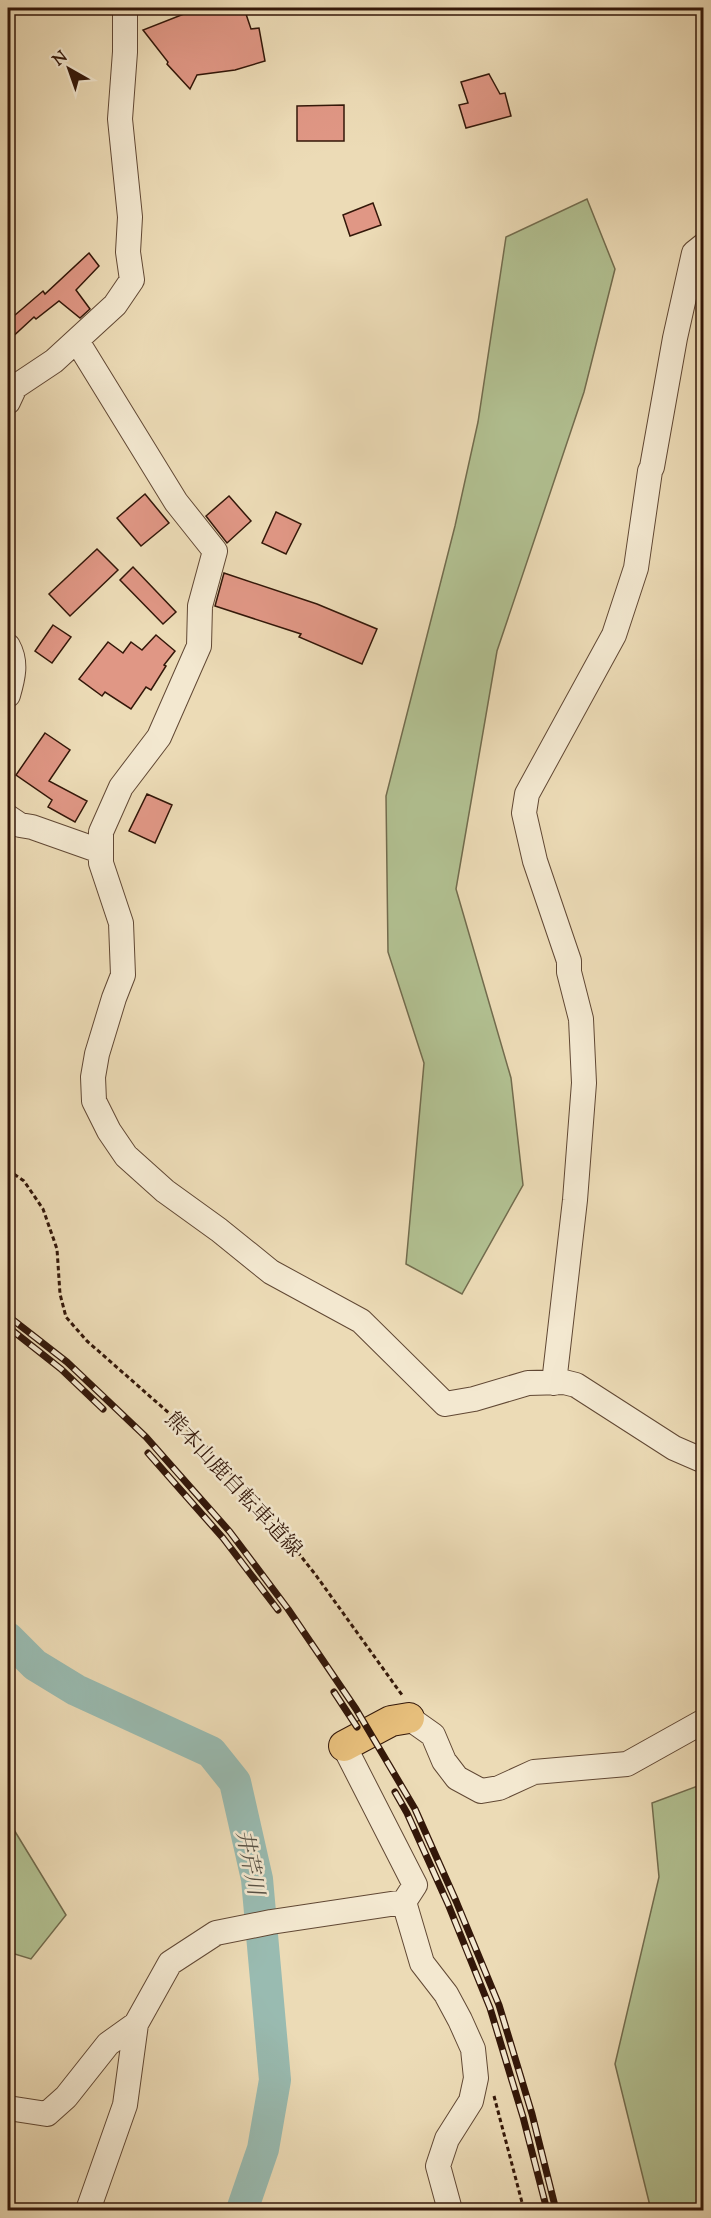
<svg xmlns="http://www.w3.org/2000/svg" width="711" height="2218" font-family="'Sorts Mill Goudy','Noto Serif JP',serif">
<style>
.green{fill:#b2c192;stroke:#726c4e;stroke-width:1.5}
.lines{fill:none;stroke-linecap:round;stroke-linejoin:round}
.river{stroke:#99bbb1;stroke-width:32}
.building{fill:#e09785;stroke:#331709;stroke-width:1.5}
.minor-casing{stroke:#614834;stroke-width:26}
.major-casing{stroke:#331709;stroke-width:32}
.path{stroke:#331709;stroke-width:3;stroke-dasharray:4.5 3;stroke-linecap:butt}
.minor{stroke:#f3e8d0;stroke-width:24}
.major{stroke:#e6be7b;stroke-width:30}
.rail-casing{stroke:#331709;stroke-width:7}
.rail{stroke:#f3e8d0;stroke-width:4.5;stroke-dasharray:14;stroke-linecap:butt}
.labels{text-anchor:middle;stroke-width:5;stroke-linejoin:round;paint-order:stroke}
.street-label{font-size:21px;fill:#331709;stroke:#f3e8d0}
.water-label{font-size:22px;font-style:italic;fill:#575044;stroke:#f3e8d0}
</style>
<rect width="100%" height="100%" fill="#ecdbb6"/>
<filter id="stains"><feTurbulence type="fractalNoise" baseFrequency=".00333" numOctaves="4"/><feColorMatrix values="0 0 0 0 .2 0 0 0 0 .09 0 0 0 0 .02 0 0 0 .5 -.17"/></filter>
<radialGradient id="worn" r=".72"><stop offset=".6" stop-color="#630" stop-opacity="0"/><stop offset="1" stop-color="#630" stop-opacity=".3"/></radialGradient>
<path class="green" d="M 587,199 L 615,269 L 584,392 L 497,651 L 456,889 L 511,1078 L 523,1185 L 462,1294 L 406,1264 L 424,1063 L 388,952 L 386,796 L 455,526 L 478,422 L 506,237 Z
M 703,1784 L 703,2210 L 651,2210 L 615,2064 L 659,1877 L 652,1803 Z
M 8,1820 L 66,1915 L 31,1959 L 8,1952 Z"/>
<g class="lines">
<path class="river" d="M 8,1638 L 35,1665 L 76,1690 L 211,1752 L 235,1782 L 257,1879 L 275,2080 L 263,2149 L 242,2210"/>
</g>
<path class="building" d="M 188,8 L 244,8 L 251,29 L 259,28 L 265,61 L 235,70 L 197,75 L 190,89 L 167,64 L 168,62 L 143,30 L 189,12 Z
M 489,74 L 500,94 L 505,93 L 511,116 L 466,128 L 459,105 L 468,103 L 461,82 Z
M 344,105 L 344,141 L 297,141 L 297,106 Z
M 373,203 L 381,225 L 350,236 L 343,215 Z
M 89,253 L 99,266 L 76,290 L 90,309 L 80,318 L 59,301 L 36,319 L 34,317 L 8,341 L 8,321 L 43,291 L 45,294 Z
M 145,494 L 169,523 L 141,546 L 117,518 Z
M 229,496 L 251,521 L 227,543 L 206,516 Z
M 276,512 L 301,524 L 286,554 L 262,543 Z
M 97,549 L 118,570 L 70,616 L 49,594 Z
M 133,567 L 176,612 L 163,624 L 120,580 Z
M 224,573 L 317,604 L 377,629 L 362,664 L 299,637 L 301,634 L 215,606 Z
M 53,625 L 71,637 L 52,663 L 35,651 Z
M 156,635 L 175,651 L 164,665 L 166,666 L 151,690 L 146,687 L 131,709 L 105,692 L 102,696 L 79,679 L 108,642 L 123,653 L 131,642 L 142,650 Z
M 45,733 L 70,750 L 49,781 L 87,801 L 75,822 L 48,807 L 52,800 L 16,775 Z
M 147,794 L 172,805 L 155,843 L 129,831 Z"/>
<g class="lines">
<defs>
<path id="minor" d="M 77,341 L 176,502 L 215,551 L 200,606 L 199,646 L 159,737 L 121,787 L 101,832 L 101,863 L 121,923 L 123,975 L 114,998 L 97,1054 L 93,1077 L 94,1101 L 109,1131 L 126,1156 L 165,1191 L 219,1230 L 271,1272 L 361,1321 L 445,1404 L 474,1399 L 528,1383 L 564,1382 L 576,1385 L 674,1448 L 704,1461
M 8,402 L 15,387 L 54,361 L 115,305 L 132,280 L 128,252 L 130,217 L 120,119 L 125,52 L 125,8
M 8,646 C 17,662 13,678 8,695
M 8,817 L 20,825 L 32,827 L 100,851
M 554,1383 L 575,1200 L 584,1083 L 581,1019 L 569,972 L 569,961 L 535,861 L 524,813 L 527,794 L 614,635 L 636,568 L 650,471 L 652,467 L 675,338 L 694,253 L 704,245
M 409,1718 L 433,1735 L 444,1761 L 457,1778 L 481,1791 L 499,1788 L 534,1772 L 627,1764 L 704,1721
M 344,1746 L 415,1885 L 404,1902 L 422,1963 L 446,1994 L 460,2020 L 473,2049 L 476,2078 L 471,2101 L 447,2139 L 438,2166 L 450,2210
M 8,2108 L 47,2114 L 66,2097 L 108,2044 L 136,2024
M 88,2210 L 125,2105 L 136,2024 L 170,1963 L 216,1933 L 271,1922 L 404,1902"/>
<path id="major" d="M 344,1746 L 391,1721 L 409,1718"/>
</defs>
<use href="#minor" class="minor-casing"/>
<use href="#major" class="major-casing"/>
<path class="path" d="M 8,1170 L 24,1181 L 43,1209 L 57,1249 L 60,1294 L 66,1317 L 87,1341 L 203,1443 L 277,1526 L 315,1574 L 402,1695
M 494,2096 L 524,2210"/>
<use href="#minor" class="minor"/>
<use href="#major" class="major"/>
<defs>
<path id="rail" d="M 8,1316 L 67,1362 L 146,1437 L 230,1532 L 288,1609 L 356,1709 L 415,1809 L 456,1901 L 499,2005 L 532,2114 L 556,2210
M 8,1327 L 61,1369 L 103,1409
M 148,1453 L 223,1538 L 278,1610
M 334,1692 L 357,1727
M 395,1792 L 407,1813 L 448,1904 L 490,2008 L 523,2117 L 547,2210"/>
</defs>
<use href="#rail" class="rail-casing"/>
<use href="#rail" class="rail"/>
</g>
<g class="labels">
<g class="street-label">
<text transform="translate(234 1484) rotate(47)" y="7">熊本山鹿自転車道線</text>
</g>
<g class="water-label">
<text transform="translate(251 1862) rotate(79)" y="8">井芹川</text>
</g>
</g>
<rect width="711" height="2218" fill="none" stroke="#ecdbb6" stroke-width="30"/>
<rect x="9" y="9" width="693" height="2200" fill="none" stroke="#331709" stroke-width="3"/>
<rect x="15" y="15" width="681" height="2188" fill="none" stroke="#331709" stroke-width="1.5"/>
<g transform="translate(69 69) rotate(320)" stroke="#f3e8d0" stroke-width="4.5" paint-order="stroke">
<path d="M0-4.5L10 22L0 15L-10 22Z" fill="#331709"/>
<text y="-9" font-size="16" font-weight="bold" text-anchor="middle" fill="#331709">N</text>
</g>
<rect width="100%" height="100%" filter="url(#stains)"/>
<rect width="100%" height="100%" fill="url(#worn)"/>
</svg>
